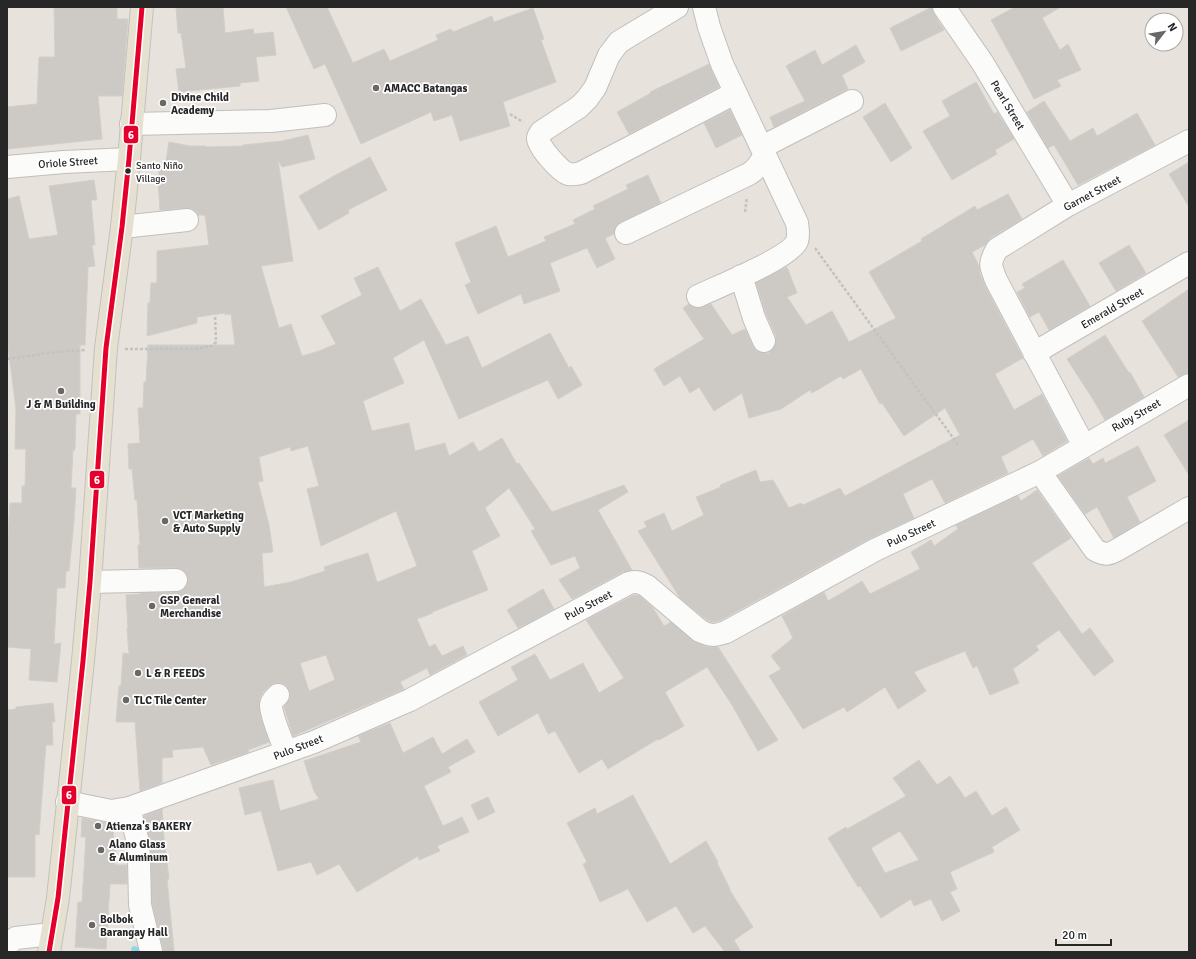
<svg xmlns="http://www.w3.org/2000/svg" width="1196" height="959" font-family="Signika,sans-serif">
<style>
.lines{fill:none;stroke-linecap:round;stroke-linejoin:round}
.stream{stroke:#8bd8ed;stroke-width:5.5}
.building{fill:#cdcac6;stroke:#d2cec8;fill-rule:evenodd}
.minor-casing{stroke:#c0bebe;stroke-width:24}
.major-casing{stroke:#c3c1bf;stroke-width:24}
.path{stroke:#c2c2c1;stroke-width:2.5;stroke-dasharray:3 2;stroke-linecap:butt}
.minor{stroke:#fbfbfa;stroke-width:22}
.major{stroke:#e6e0d1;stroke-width:22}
.bus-1-casing{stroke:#fff;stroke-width:8}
.bus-1{stroke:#e4002b;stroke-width:5}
.poi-dot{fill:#6a6866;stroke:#fff;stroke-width:1.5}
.bus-dot{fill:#272727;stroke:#fff;stroke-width:1.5}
.labels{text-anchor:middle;stroke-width:3.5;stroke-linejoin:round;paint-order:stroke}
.bus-label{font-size:10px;fill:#272727;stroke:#fff;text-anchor:start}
.poi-label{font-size:11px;font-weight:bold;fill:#272727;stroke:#fff;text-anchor:start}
.street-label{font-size:11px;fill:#272727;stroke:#fff}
.line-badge{stroke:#fff;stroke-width:1.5}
.badge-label{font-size:11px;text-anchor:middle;font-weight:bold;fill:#fff}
</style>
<rect width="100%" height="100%" fill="#e7e2dc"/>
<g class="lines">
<path class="stream" d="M 134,949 L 146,952"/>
</g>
<path class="building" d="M 54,7 L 117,7 L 117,19 L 128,19 L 122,96 L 98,96 L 102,139 L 8,149 L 7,107 L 37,104 L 39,57 L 55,57 Z
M 176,7 L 223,7 L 225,33 L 253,29 L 254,34 L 273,32 L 276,55 L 256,57 L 259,81 L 240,83 L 240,86 L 179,92 L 176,69 L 186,68 L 181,33 L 178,33 Z
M 286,7 L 327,7 L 353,63 L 384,49 L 390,61 L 438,40 L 436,35 L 451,29 L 453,32 L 492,16 L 494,22 L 533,8 L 544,39 L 541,40 L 556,82 L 503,102 L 510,126 L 460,141 L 452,115 L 434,121 L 431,112 L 361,144 L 325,64 L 314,69 Z
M 932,7 L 934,14 L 944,30 L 901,51 L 890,28 Z
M 1015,7 L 1061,7 L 1042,18 L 1060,50 L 1068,44 L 1081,70 L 1057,80 L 1061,86 L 1034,99 L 1022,76 L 991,20 Z
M 856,45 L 865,62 L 842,75 L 848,89 L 774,127 L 770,117 L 805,101 L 786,66 L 815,50 L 822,65 Z
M 709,64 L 719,87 L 629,134 L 617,112 L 651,93 L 650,92 Z
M 976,82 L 994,114 L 997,112 L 1014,139 L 995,150 L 997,154 L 952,180 L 923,131 L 950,116 L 942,101 Z
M 1044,101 L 1070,141 L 1093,128 L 1097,136 L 1137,113 L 1155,145 L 1078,185 L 1054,145 L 1048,148 L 1027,112 Z
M 885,103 L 912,148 L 891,162 L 863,117 Z
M 730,110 L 742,135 L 716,148 L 704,123 Z
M 308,135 L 315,159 L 282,167 L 278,160 L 293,261 L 261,266 L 279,328 L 291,324 L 302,356 L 319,351 L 336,344 L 321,316 L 362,295 L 354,278 L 378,267 L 400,311 L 421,299 L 446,345 L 468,336 L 482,368 L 550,333 L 569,368 L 571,366 L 582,385 L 558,399 L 548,380 L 459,419 L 424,340 L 393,358 L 404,383 L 363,401 L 372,431 L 409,423 L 415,451 L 445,443 L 449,456 L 473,442 L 479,452 L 502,438 L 517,464 L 519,463 L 552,512 L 624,485 L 628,492 L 598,510 L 632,570 L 623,572 L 572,599 L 559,580 L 580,568 L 575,556 L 551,565 L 531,531 L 535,529 L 509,488 L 485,508 L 500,536 L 472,551 L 488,590 L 432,612 L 433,613 L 417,619 L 429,647 L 435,644 L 442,656 L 463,646 L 467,655 L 430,675 L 427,668 L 400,682 L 404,689 L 293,736 L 284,707 L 290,699 L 290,692 L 287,686 L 282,683 L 275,683 L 269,686 L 263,692 L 260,698 L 259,703 L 261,719 L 269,742 L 248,750 L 249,752 L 211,765 L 203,747 L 172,750 L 173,757 L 162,758 L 162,783 L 140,791 L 135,722 L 116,722 L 119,686 L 121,686 L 123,653 L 129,654 L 127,628 L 128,628 L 126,595 L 140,594 L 140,593 L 177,592 L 182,591 L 187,586 L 188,580 L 186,573 L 182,569 L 176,568 L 139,568 L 138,545 L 140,545 L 137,500 L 135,500 L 132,469 L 129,469 L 128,444 L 140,443 L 138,408 L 143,408 L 144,382 L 146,382 L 148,345 L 235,345 L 231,314 L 225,315 L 225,313 L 197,317 L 197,323 L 147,336 L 148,303 L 150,303 L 151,283 L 157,283 L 157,251 L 209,245 L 205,215 L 198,215 L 197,212 L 192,209 L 186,208 L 160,210 L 158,178 L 160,166 L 165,167 L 169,142 L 190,146 L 206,146 L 206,147 L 243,146 L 243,145 L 282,141 ZM 308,446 L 319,486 L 307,489 L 321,546 L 396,511 L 417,566 L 378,582 L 377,582 L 368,553 L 324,567 L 325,571 L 291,582 L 264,587 L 262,553 L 273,552 L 269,525 L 258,482 L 263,481 L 259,457 L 290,447 L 291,451 ZM 326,655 L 335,680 L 309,691 L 300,663 Z
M 370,157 L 387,190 L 348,210 L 349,213 L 319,230 L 299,196 L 334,176 Z
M 1189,162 L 1189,207 L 1169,174 Z
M 648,175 L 661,203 L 621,222 L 616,226 L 614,234 L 605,238 L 615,259 L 597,268 L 587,248 L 550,263 L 560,291 L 524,304 L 521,294 L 478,314 L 465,285 L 471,282 L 455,243 L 496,226 L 508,257 L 546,241 L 544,237 L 575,224 L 573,220 L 595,209 L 593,206 L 628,189 L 626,185 Z
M 94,180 L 97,200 L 91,200 L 95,245 L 92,245 L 95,266 L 88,267 L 85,345 L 80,345 L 80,414 L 76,414 L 75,450 L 73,450 L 71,488 L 76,488 L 74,521 L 69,571 L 66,571 L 65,588 L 57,588 L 54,644 L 61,643 L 57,682 L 29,680 L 31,649 L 7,647 L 7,549 L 10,503 L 22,503 L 22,486 L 25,486 L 26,449 L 15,449 L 16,409 L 7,340 L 7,199 L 19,196 L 29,239 L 58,235 L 49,186 Z
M 1008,194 L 1022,219 L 990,238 L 985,245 L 972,252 L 979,266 L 980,274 L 985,286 L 1023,358 L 995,374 L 1014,410 L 1042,394 L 1067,441 L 1043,456 L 1033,439 L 1001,457 L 1008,473 L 945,503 L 932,479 L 903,494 L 914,518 L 869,539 L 721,620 L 713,622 L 707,620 L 680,598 L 638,531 L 647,527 L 644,522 L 664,513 L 672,531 L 704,515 L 696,497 L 721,487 L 720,485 L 756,470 L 760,482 L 773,480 L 789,508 L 801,503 L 803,505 L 840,488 L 845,496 L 960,435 L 945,408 L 904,436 L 882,403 L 880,404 L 861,369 L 843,379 L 841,376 L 812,393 L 810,390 L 781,409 L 749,418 L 742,393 L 714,411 L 699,387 L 690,393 L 680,376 L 664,386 L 654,369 L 704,339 L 683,308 L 689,304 L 691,306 L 697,308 L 703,307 L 711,304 L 732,335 L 745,329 L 753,346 L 756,351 L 762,353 L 769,353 L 774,348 L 776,342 L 776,336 L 766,314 L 756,283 L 787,267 L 797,293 L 787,297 L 806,325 L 832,311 L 849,342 L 896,318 L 869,272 L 922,241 L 921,239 L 975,206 L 977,210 Z
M 1129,245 L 1146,273 L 1116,291 L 1099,263 Z
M 1063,260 L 1090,306 L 1049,330 L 1039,312 L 1030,317 L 1017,292 L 1025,288 L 1022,284 Z
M 1189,289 L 1189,373 L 1178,377 L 1142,321 Z
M 1105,335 L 1129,373 L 1130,372 L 1144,397 L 1105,420 L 1094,401 L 1067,359 Z
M 1189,420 L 1189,475 L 1164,435 Z
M 1138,446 L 1156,481 L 1127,497 L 1140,522 L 1114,538 L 1097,507 L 1085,514 L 1058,476 L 1089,458 L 1093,464 L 1103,458 L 1105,463 Z
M 1037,490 L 1071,538 L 1032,563 L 1082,634 L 1090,628 L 1114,661 L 1094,676 L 1059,630 L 1036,646 L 1039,650 L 1013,669 L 1019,683 L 990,695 L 977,666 L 973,668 L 965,651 L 914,672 L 926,691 L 898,709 L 885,687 L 847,712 L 844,707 L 803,729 L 769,676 L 781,669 L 771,656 L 793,638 L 782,616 L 824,592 L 828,601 L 862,581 L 870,594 L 920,569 L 911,552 L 931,540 L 934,546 L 958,529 L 956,525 L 1018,496 L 1021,501 Z
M 543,589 L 554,609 L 518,628 L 507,610 Z
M 634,595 L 640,596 L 653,608 L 664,626 L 671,622 L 695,642 L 707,647 L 718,647 L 778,740 L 758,751 L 732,705 L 707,667 L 665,692 L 684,726 L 659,740 L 658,739 L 608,769 L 602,759 L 579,773 L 555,731 L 548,734 L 538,713 L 498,736 L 479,702 L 518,680 L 511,667 L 535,654 L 550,680 L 583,663 L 599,693 L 624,678 L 586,620 Z
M 53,703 L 55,722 L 52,722 L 53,745 L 46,745 L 39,835 L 35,834 L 35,877 L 7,877 L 7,710 L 16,709 L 16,707 Z
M 390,723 L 403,753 L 433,737 L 442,754 L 467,739 L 475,752 L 448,767 L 451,772 L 424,786 L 443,826 L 462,817 L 469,832 L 437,846 L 440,851 L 419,860 L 418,856 L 357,892 L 339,864 L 317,875 L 311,862 L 278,871 L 261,811 L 245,815 L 239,788 L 273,780 L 280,811 L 319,799 L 314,791 L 304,761 L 361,742 L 358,736 Z
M 919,760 L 937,785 L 950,776 L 965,798 L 976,791 L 992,816 L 1006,807 L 1020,830 L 992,847 L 994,852 L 950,872 L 957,889 L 950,892 L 960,911 L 942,921 L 931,899 L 914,906 L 911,899 L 881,918 L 860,886 L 858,887 L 828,838 L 846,827 L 847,829 L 906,796 L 893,778 ZM 900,831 L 919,860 L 885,873 L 871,848 Z
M 633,795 L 670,864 L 706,841 L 718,862 L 717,863 L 730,889 L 729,889 L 753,927 L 734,940 L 741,952 L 725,952 L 705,926 L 693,933 L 676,906 L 647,922 L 628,889 L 600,902 L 583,864 L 587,862 L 567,823 L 595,808 L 597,814 Z
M 488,797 L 495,812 L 478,820 L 471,805 Z
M 162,809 L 164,838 L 169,879 L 167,879 L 174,951 L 163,952 L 163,948 L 152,903 L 150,841 L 144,816 Z
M 82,818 L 108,823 L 114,823 L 113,844 L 116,844 L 115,865 L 127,865 L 127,884 L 110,884 L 106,949 L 75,947 L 78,902 L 82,902 L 86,837 L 81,837 Z"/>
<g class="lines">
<defs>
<path id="minor" d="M 677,7 L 619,42 L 609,55 L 595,88 L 587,99 L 579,107 L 541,132 C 540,134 538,136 538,138 C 538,147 560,171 568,174 C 573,175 576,174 581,173 L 735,93
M 944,7 L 982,62 L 1068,205
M 131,124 L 271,121 L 325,115
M 762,147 L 852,101
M 7,167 L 64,162 L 129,159
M 122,227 L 187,220
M 626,233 L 749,174 C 757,169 761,163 765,154
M 741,276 L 754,318 L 764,341
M 698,296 C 717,287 790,258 797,241 C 799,235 798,229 797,223 L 722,64 L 709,27 L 704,7
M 1034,353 L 1189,263
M 1084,446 L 996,280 C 990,265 989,263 997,249 L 1068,205 L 1189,141
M 1040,472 L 1095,550 C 1105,555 1108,555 1117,550 L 1189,508
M 90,582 L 176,580
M 278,695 C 275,698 271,701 271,705 C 271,717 282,740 286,752
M 67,802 L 111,811 L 129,808 L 314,742 L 410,700 L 629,583 C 636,581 640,582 647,586 L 700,631 C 711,636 714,636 726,632 L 875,550 L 1040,472 L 1189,385
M 129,808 L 138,842 L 139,860 L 140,905 L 151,951
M 7,944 L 16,938 L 51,934"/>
<path id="major" d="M 49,952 L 58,898 L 83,661 L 90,582 L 106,348 L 122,227 L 129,159 L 142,7"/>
</defs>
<use href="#minor" class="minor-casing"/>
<use href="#major" class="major-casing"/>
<path class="path" d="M 510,114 L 523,122
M 745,212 L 747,197
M 815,248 L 959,446
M 125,349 L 195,349 L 212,346 L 216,342 L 215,315
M 7,359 L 56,352 L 86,350"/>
<use href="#minor" class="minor"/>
<use href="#major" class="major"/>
<defs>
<path id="bus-1" d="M 49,952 L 58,898 L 83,661 L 90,582 L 106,348 L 122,227 L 129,159 L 142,7"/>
</defs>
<use href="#bus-1" class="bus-1-casing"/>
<use href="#bus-1" class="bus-1"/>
</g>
<g class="poi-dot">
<circle cx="376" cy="88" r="4"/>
<circle cx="163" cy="103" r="4"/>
<circle cx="61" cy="391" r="4"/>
<circle cx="165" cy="521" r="4"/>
<circle cx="152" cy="606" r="4"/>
<circle cx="138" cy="673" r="4"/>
<circle cx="126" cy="700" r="4"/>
<circle cx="98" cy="826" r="4"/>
<circle cx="101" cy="850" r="4"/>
<circle cx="92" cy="925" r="4"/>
</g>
<circle class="bus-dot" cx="128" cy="171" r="3.5"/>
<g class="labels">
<g class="bus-label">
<text x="136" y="169">Santo Niño<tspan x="136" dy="13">Village</tspan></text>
</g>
<g class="poi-label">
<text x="384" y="92">AMACC Batangas</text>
<text x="171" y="101">Divine Child<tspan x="171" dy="13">Academy</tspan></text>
<text x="61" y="408" text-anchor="middle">J &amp; M Building</text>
<text x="173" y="519">VCT Marketing<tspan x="173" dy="13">&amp; Auto Supply</tspan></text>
<text x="160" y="604">GSP General<tspan x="160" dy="13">Merchandise</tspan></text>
<text x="146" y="677">L &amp; R FEEDS</text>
<text x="134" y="704">TLC Tile Center</text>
<text x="106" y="830">Atienza's BAKERY</text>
<text x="109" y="848">Alano Glass<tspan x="109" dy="13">&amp; Aluminum</tspan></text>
<text x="100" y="923">Bolbok<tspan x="100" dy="13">Barangay Hall</tspan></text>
</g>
<g class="street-label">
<text transform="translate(1008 105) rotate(59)" y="4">Pearl Street</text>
<text transform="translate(68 162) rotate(-4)" y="4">Oriole Street</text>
<text transform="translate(1092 193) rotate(-28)" y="4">Garnet Street</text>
<text transform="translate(1112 308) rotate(-30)" y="4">Emerald Street</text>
<text transform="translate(1136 415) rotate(-30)" y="4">Ruby Street</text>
<text transform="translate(911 533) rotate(-25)" y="4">Pulo Street</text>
<text transform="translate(588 605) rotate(-28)" y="4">Pulo Street</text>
<text transform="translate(298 747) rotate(-21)" y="4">Pulo Street</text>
</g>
</g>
<g class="line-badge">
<rect x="123" y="125" width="16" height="19" rx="4" fill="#e4002b"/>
<rect x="89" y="470" width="16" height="19" rx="4" fill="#e4002b"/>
<rect x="61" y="785" width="16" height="20" rx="4" fill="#e4002b"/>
</g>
<g class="badge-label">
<text x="131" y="139">6</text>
<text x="97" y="484">6</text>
<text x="69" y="799">6</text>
</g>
<rect width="1196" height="959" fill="none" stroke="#272727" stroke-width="16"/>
<g transform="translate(1164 32) rotate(59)"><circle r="19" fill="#ffffff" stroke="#a9a9a9"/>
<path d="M0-3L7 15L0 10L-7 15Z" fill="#6a6866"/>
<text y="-6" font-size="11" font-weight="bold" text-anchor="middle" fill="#272727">N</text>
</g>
<path d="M1056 939v6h55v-6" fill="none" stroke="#272727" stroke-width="2"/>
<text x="1062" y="939" font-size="12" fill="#272727" stroke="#ffffff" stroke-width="3" paint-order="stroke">20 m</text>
</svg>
